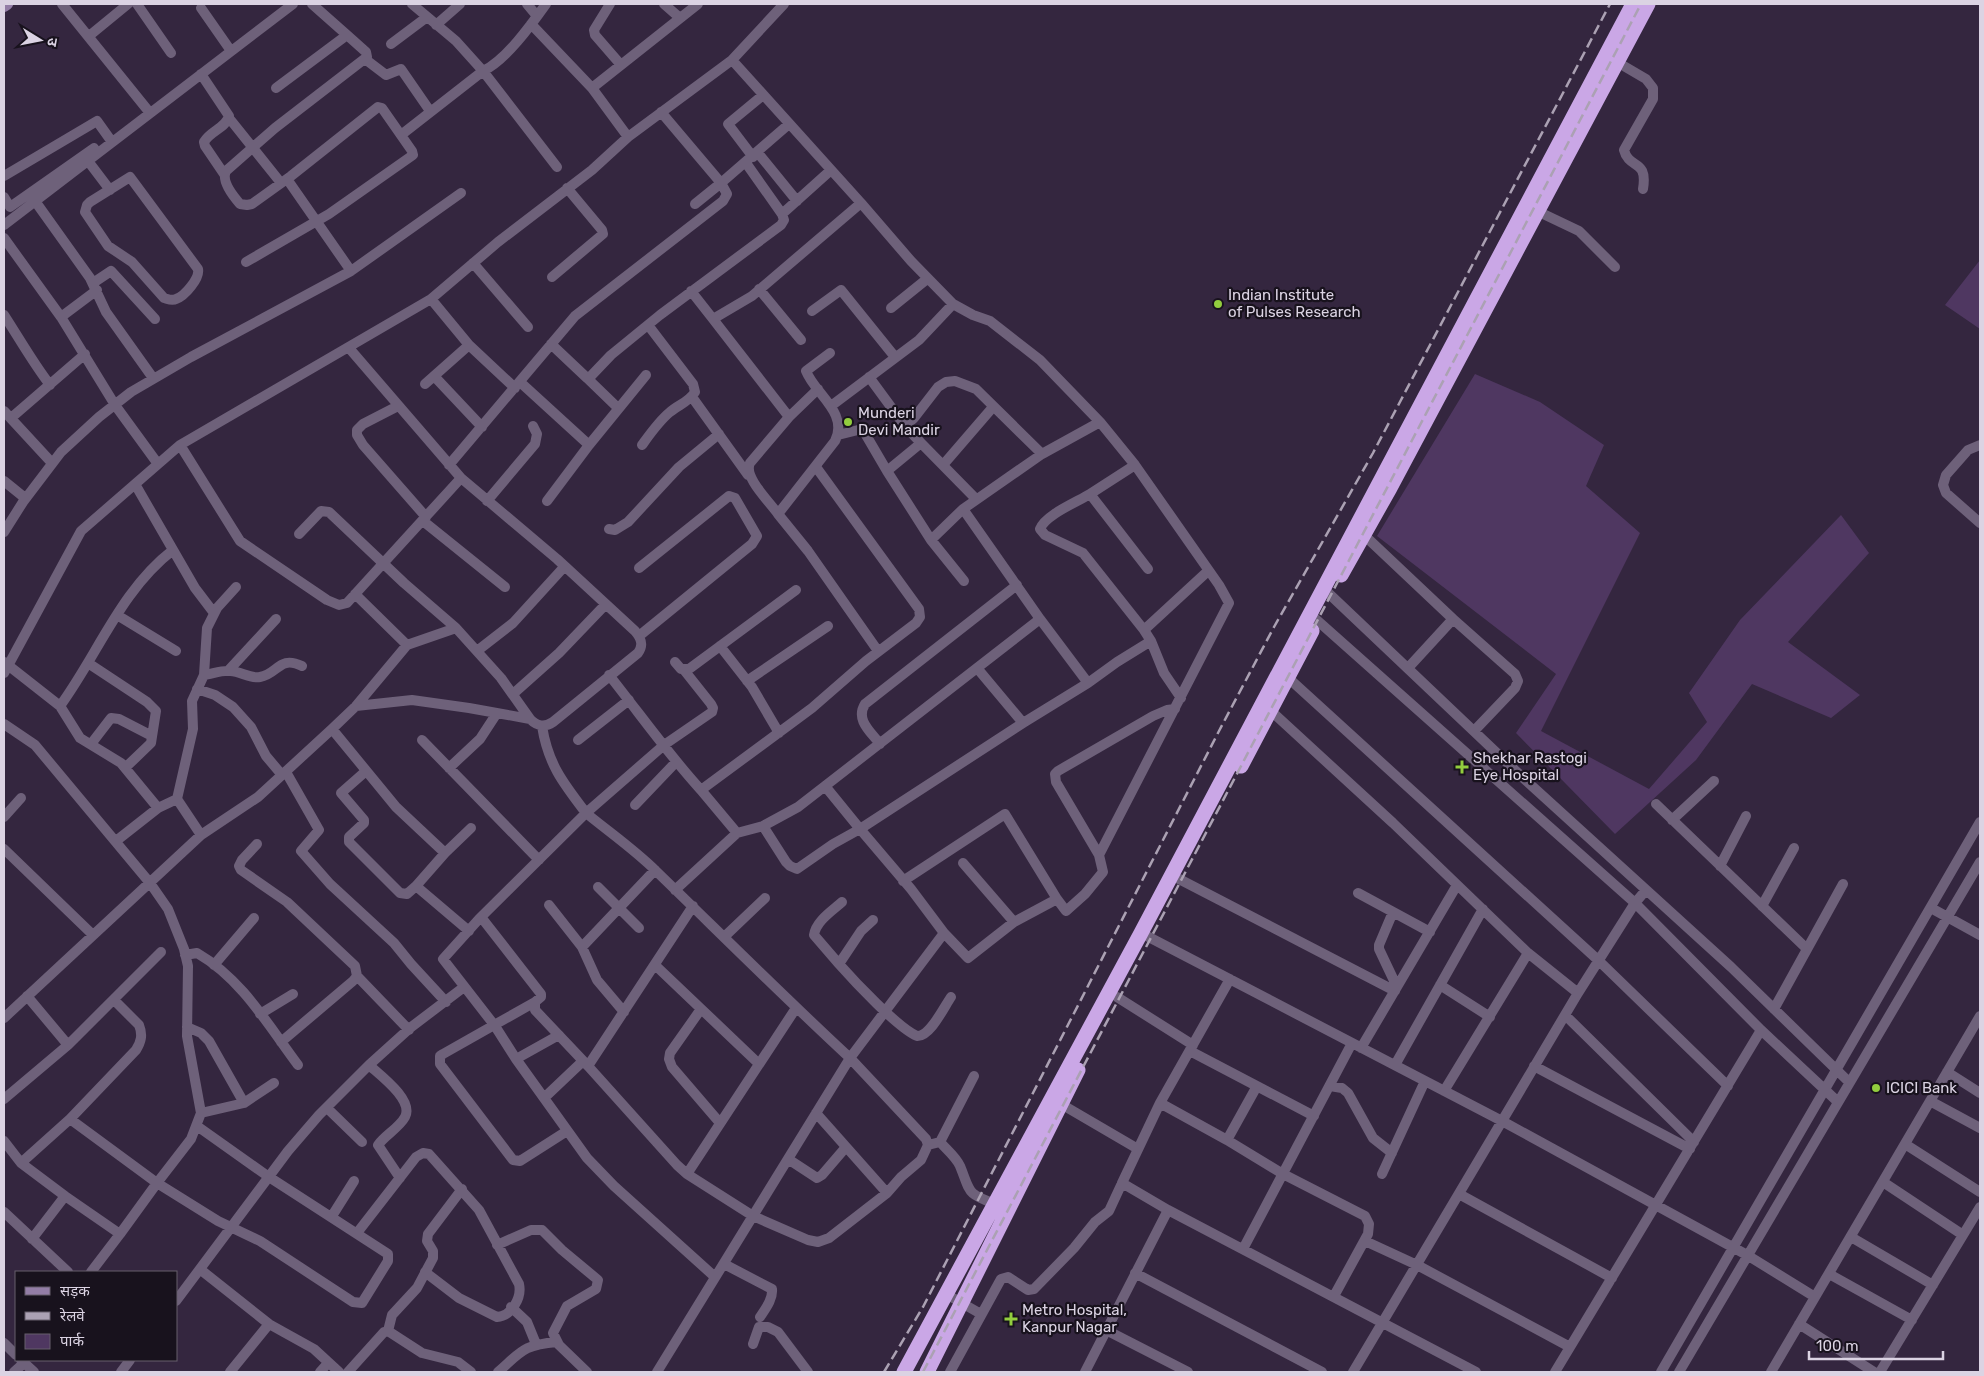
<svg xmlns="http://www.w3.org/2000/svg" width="1984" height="1376" font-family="Rubik,'Noto Sans Devanagari',sans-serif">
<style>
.green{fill:#4f3761}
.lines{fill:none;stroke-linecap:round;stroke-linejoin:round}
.street{stroke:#6e617a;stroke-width:10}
.secondary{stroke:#937da6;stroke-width:12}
.highway{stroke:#caa7e6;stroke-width:15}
.rail{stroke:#aba1b3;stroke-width:2.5;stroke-dasharray:10 5;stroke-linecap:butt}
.poi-dot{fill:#92cd3e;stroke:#18121d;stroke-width:2}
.labels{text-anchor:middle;stroke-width:4.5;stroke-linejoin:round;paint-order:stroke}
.poi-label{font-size:15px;fill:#dbd3e3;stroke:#18121d;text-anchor:start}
</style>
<rect width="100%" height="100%" fill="#34263f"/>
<path class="green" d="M 1980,260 L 1980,329 L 1945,305 Z
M 1475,374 L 1540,402 L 1604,445 L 1586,486 L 1640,533 L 1541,731 L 1649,789 L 1707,722 L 1689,693 L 1740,620 L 1841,515 L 1869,553 L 1788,642 L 1860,695 L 1831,718 L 1752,684 L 1696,760 L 1615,834 L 1516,733 L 1556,674 L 1377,536 Z"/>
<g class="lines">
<path class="street" d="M 62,4 L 150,113
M 137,4 L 171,53
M 412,4 L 456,41 L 483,71 L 557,167
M 527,4 L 537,16
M 610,4 L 594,30 L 595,35 L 621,65
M 664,4 L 680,18
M 784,4 L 732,60 L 861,203
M 201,8 L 231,51
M 531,24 L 592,88 L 628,137
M 436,25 L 460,4
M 89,36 L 128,4
M 391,44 L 427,17
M 365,59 L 386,75 L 401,69 L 430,111
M 1617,62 L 1646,79 L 1653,88 L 1653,99 L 1624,150 C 1629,170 1648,158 1643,189
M 201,74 L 229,116 C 226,128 210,131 204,142 L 205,146 L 224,174
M 276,88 L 347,35 L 312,4
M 592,88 L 698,4
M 661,112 L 721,183 L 695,204
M 229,118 L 281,183
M 401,135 L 483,71 C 506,60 531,25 546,4
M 758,153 L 797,201
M 753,157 L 728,124 L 763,95
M 88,161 L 110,190
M 746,163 L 782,214
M 4,176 L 97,121 L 112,142
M 130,177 L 198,269 C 200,278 185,296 176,299 C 172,301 168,299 164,298 L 132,262 L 108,246 L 85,212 L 87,205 L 90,202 Z
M 287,179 L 351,271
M 4,197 L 10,207 L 94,148
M 35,201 L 90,278 L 106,312 L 153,378
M 1537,211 L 1579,231 L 1615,267
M 4,225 L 293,4
M 4,238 L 61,317 L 115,405 L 158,464
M 246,262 L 329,214 L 413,155 L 412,151 L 382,108 L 378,107 L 291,176 L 252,204 L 247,205 L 240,204 C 233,196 221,181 226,171 L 275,128 L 367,57 L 366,52 L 347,35
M 473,263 L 528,327
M 552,277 L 603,234 L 602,230 L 567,188
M 93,283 L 111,271 L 155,319
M 759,289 L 801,340
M 691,291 L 713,319
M 431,299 L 469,345 L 515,388
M 891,308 L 927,279
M 812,311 L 841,290 L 895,357
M 4,315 C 19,338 33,363 50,385
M 61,317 L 97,290
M 551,344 L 587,378 L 590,377 L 611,355 L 660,315 L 781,225 L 784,220 L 782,214 L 831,170
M 830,353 L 806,371 C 815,394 849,413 835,441 L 778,514 C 770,502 743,477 750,463 L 789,417 L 713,319 L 752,296 L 861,203 L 911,261 L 953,304 L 973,315 L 990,321 L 1040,360 L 1100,422 L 1042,454 L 963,509 L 1040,619 L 1088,683 L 1117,662 L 1151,641
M 434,376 L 482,427
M 869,377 L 905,426 L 921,443
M 587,378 L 618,408
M 520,382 L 589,445 L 646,375
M 425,384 L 469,345
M 692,397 L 748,475
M 398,406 L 363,424 L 357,430 L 357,435 L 363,445 L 426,517
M 831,406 L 919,340 L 953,304
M 4,411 L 52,463
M 789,417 L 818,389
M 11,418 L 85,354
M 1100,422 L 1135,465
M 905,426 L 914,418 L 938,387 L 946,382 L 955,381 L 976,389 L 1042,454
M 838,435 L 858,430 L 863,430 L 887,471
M 180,445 L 240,541 L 327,600 L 339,605 L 347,603 L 461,478
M 642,445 C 650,434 659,421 670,412 C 678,405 689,402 695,392 L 693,384 L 648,325
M 1980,445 L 1968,450 L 1946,475 L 1943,485 L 1946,493 L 1980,523
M 449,465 L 575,316 L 723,201 L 727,194 L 721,183 L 789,124
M 943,465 L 993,407
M 4,481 L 25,498
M 135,484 L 195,588 L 214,613
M 1090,494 L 1135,465 L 1219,585 L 1229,603 L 1099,855
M 487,501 L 535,444 L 537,434 L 533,426
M 547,501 L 589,445
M 963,509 L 931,540 L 887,471 L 921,443 L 976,499
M 778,514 L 808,551 L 878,651
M 423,521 L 505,587
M 609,529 L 615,530 L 628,522 L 679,467 L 719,434
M 4,532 L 23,502 L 61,452 L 99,417 L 131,392 L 191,357 L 351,271 L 461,193
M 299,534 L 321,511 L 329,512 L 404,583 L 456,628 L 501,678 L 530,719 C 537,726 544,728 553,722 L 638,653 C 644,645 641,638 635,631 L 557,559 L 461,478 L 349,348
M 1364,535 L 1453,619 L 1408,668
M 931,540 L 964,581
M 1148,569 L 1090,494 C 1077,502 1045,515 1040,529 L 1045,535 L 1083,553 L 1144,630 L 1151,641 L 1164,673 L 1181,698
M 1323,588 L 1520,775 L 1731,967 L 1849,1082
M 355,594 L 407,645
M 1310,614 L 1635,903 L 1761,1030 L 1838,1102
M 117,615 L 176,651
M 1453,619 L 1515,674 L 1518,681 L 1515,688 L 1474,731
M 1144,630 L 1208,571
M 639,636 L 752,544 L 757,536 L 735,498 L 729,496 L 639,568
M 720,646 L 752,687 L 779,733
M 477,651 L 513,623 L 564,567
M 4,662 L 60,706 L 80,738 L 121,763 L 158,808 L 177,799 L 201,835
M 675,662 L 681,669 L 689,669 L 796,590
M 88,663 L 147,702 L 156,711 L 151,743 L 125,768
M 977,668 L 1023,723
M 228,671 L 276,619
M 4,673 L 81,531 L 180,445 L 431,299 L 498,242 L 592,170 L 628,137 L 732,60
M 1284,674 L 1598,960 L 1728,1086
M 204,675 C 212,674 222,670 230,671 C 241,671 249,679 260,677 C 278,674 279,655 302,666
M 609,675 C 640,714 668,754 701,790
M 747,681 L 828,626
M 1088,683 L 1023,723 L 860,829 L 911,889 L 944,933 L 968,958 L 1014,922 L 1057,899 L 1066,911 L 1085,894 L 1103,872 L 1099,855 L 1056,782 L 1055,774 L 1058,771 L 1153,716 L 1167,710 L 1175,709
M 197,689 L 215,695 L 233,707 L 251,727 L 266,756 L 282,775
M 513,694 L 559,653 L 605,605
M 60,706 C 98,654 121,590 173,550
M 356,706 L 412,700 L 469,708 L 530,719
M 1271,711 L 1393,823 L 1528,953 L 1578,993
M 4,724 L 35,745 L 150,883 L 168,909 L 184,949 L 188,966 L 187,1036 L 201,1113 L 191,1139 L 157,1183 L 218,1221 L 260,1241 L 353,1302 L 362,1303 L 388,1261 L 388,1254 L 269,1177 L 197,1126
M 542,726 C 548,764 563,783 586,813 L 664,745 L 712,712 L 713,708 L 711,704 L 684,670
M 332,729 L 396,807 L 445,853 L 416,886 L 469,931
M 422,740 L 539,860
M 578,740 L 629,700
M 91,744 L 111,718 L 119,719 L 152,736
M 880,744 C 871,732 855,720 865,704 L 1017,585
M 449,768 L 480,739 L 497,713
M 366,771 L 341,793 L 364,820 L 364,823 L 349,837 L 349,842 L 400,893 L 407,894 L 416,886
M 286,772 L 319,830 L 301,851 L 330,884 L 394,943 L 411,964 L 446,1002
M 177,799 L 193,729 L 192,701 L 204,675 L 207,628 L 217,608 L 236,587
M 1656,804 L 1807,949
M 635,805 L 676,762
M 4,817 L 21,798
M 1672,820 L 1714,781
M 763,826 L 786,862 L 790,866 L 797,869 L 833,844 L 860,829 L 825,786
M 737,833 L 763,826 L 798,807 L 1040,619
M 116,841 L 158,808
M 257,844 L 242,860 L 239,866 L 241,870 L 287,902 L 355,966 L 357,976 L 353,981 L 281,1042
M 4,849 L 93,935
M 445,853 L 471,828
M 963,863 L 1014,922
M 1720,866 L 1746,816
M 1179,879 L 1395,991
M 903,881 L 1005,814 L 1057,899
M 598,887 L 639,928
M 675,890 L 737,833 L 701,790 L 812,708 L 866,661 L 916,623 L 920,617 L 919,609 L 816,467
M 1358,893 L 1430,932
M 549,905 L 582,947
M 693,906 L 588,1066 L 677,1165 L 687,1174 L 753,1216 L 808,1240 L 818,1242 L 829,1238 L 887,1193 L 901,1177 L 921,1160 L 928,1145 L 940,1142 L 974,1076
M 1762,906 L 1794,848
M 1931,908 L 1980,935
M 1393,912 L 1379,945 L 1379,949 L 1397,987
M 481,917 L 541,994 L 541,997 L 535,1002 L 535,1010 L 588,1066
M 873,920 L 861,931 L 839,964 C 854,981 898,1028 917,1036 C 930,1037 944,1007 951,997
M 1141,933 L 1502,1121 L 1747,1255 L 1815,1297
M 725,936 L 765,898
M 185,955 L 197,953 C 242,979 268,1025 298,1065
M 839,964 L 814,935 C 816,921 832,911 842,902
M 214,965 L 254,918
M 655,965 L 759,1064
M 357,976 L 409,1030
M 1230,979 L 1160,1103 L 1122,1183 L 1168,1210 L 1476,1372
M 1440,985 L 1490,1017
M 1117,997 L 1193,1045
M 535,1002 L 443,1054 L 440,1056 L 440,1064 L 513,1160 L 520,1161 L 567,1131
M 701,1009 L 670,1053 L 669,1059 L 672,1067 L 720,1123
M 1774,1009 L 1843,884
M 624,1012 L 597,980 L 582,947 L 655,870
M 260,1014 L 293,994
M 1565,1015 L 1694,1142
M 4,1018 L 201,835 L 258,797 L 332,729 L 356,706 L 407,645 L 456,628
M 187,1027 L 201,1033 L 209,1041 L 244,1103
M 68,1045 L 161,952
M 1361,1048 L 1457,885
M 1190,1051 L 1314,1116
M 516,1059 L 559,1035
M 369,1065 C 380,1075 414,1100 405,1117 C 399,1128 385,1135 378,1145 L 400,1178
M 1395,1065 L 1483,909
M 1534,1066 L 1690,1149
M 1947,1072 L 1980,1093
M 1330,1086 L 1342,1088 L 1348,1093 L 1373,1138 L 1392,1153
M 1444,1091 L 1528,953
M 544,1098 L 583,1061
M 4,1099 L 68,1045 L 27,996
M 1930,1101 L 1980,1128
M 1160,1103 L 1227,1140 L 1283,1174 L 1365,1216 L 1369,1224 L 1368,1234 L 1334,1296
M 1061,1104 L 1138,1149
M 327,1108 L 362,1142
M 201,1113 L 244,1103 L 274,1083
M 816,1113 L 887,1193
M 70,1119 L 157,1183 L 120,1234
M 1227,1140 L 1257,1086
M 4,1141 L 21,1163 L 65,1196 L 32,1239
M 940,1142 C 947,1150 956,1157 960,1166 C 971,1193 966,1193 995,1204
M 1905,1144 L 1980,1192
M 928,1145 L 926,1139 L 850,1058 L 944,933
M 788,1159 L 817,1178 L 822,1175 L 846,1147
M 21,1163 L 70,1119 L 136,1050 C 141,1042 143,1035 139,1025 L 114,1000
M 687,1174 L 796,1008
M 1382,1174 L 1425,1081
M 1883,1182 L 1963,1235
M 1459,1194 L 1612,1278
M 65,1196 L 120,1234 L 91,1272
M 4,1212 L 68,1272
M 332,1216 L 354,1181
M 357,1233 L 416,1157 L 423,1153 L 429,1154 L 479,1210 L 519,1284 C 522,1297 512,1316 497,1317 L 459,1298 L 425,1272
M 1851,1237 L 1933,1285
M 1365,1241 L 1417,1265 L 1570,1347
M 497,1245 L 531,1230 L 542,1230 L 562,1250 L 598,1280 L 596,1289 L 567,1306 L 553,1333 L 559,1345 L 587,1372
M 1243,1249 L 1352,1043
M 724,1264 L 772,1289 C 773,1299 766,1308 760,1317
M 201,1270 L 269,1324 L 314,1349 L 339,1372
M 1135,1273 L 1322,1372
M 1829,1274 L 1912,1320
M 946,1294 L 981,1314
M 176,1301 L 288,1151 L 319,1115 L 369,1065 L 410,1028 L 464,987
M 511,1307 L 527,1322 L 536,1344
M 1799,1324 L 1874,1372
M 1106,1330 L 1188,1372
M 388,1331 L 392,1315 L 417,1288 L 433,1258 L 433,1251 L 427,1241 L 428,1234 L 462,1189
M 4,1343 L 16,1355
M 753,1344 L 759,1327 L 768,1327 L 778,1332 L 808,1372
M 21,1360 L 34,1372
M 14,1372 L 24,1363
M 121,1372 L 130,1360
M 230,1372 L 269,1324
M 320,1372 L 328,1363
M 348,1372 L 384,1332 L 388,1331 L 422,1353 L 458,1362 L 471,1372
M 498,1372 C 522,1351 523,1345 557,1342
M 657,1372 L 850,1058 C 784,997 720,933 656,871 C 635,850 609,832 586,813 L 479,919 L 443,959 L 495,1026 L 516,1059 L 587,1158 L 614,1186 L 715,1277
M 950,1372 L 1001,1279 L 1008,1277 L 1028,1290 L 1034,1289 L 1074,1248 L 1095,1222 L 1109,1211 L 1122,1183
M 1085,1372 L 1168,1210
M 1353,1372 L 1578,993 L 1635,903 L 1646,890
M 1555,1372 L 1761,1030
M 1661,1372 L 1980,822
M 1679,1372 L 1980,862
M 1771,1372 L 1980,1016
M 1880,1372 L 1980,1207"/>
<path class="secondary" d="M 4,6 L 7,4"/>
<path class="highway" d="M 1341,575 L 1390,488 L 1648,4
M 1241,766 L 1312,631
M 904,1372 L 1141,933 L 1633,4
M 927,1372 L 1078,1070"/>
<path class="rail" d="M 884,1372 L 923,1307 L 1219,731 L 1274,627 L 1373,453 L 1610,4
M 923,1372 L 1641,4"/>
</g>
<g class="poi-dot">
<circle cx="1218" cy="304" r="5"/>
<circle cx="848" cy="422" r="5"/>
<path d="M1459.5 759.5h5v5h5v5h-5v5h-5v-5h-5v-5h5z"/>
<circle cx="1876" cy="1088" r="5"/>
<path d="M1008.5 1311.5h5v5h5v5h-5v5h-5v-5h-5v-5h5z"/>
</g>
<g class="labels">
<g class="poi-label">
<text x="1228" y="300">Indian Institute<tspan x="1228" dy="17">of Pulses Research</tspan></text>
<text x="858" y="418">Munderi<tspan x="858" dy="17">Devi Mandir</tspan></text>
<text x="1473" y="763">Shekhar Rastogi<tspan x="1473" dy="17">Eye Hospital</tspan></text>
<text x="1886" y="1093">ICICI Bank</text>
<text x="1022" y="1315">Metro Hospital,<tspan x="1022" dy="17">Kanpur Nagar</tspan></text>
</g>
</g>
<rect width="1984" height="1376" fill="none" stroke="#dbd3e3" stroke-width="10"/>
<rect x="15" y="1271" width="162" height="90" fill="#18121d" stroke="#665f6c"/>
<rect x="25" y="1287" width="25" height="8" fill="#937da6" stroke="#665f6c"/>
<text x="60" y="1296" font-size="15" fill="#dbd3e3">सड़क</text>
<rect x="25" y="1312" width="25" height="8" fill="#aba1b3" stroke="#665f6c"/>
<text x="60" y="1321" font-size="15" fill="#dbd3e3">रेलवे</text>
<rect x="25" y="1334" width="25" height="15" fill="#4f3761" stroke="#665f6c"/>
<text x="60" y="1346" font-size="15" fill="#dbd3e3">पार्क</text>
<g transform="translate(40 40) rotate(100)" stroke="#18121d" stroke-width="4" paint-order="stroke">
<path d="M0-4L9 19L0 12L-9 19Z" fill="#dbd3e3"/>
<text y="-8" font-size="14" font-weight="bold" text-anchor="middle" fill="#dbd3e3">उ</text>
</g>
<path d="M1809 1351v8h134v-8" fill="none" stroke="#dbd3e3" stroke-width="2.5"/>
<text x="1816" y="1351" font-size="15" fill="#dbd3e3" stroke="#18121d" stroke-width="4" paint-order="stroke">100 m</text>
</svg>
